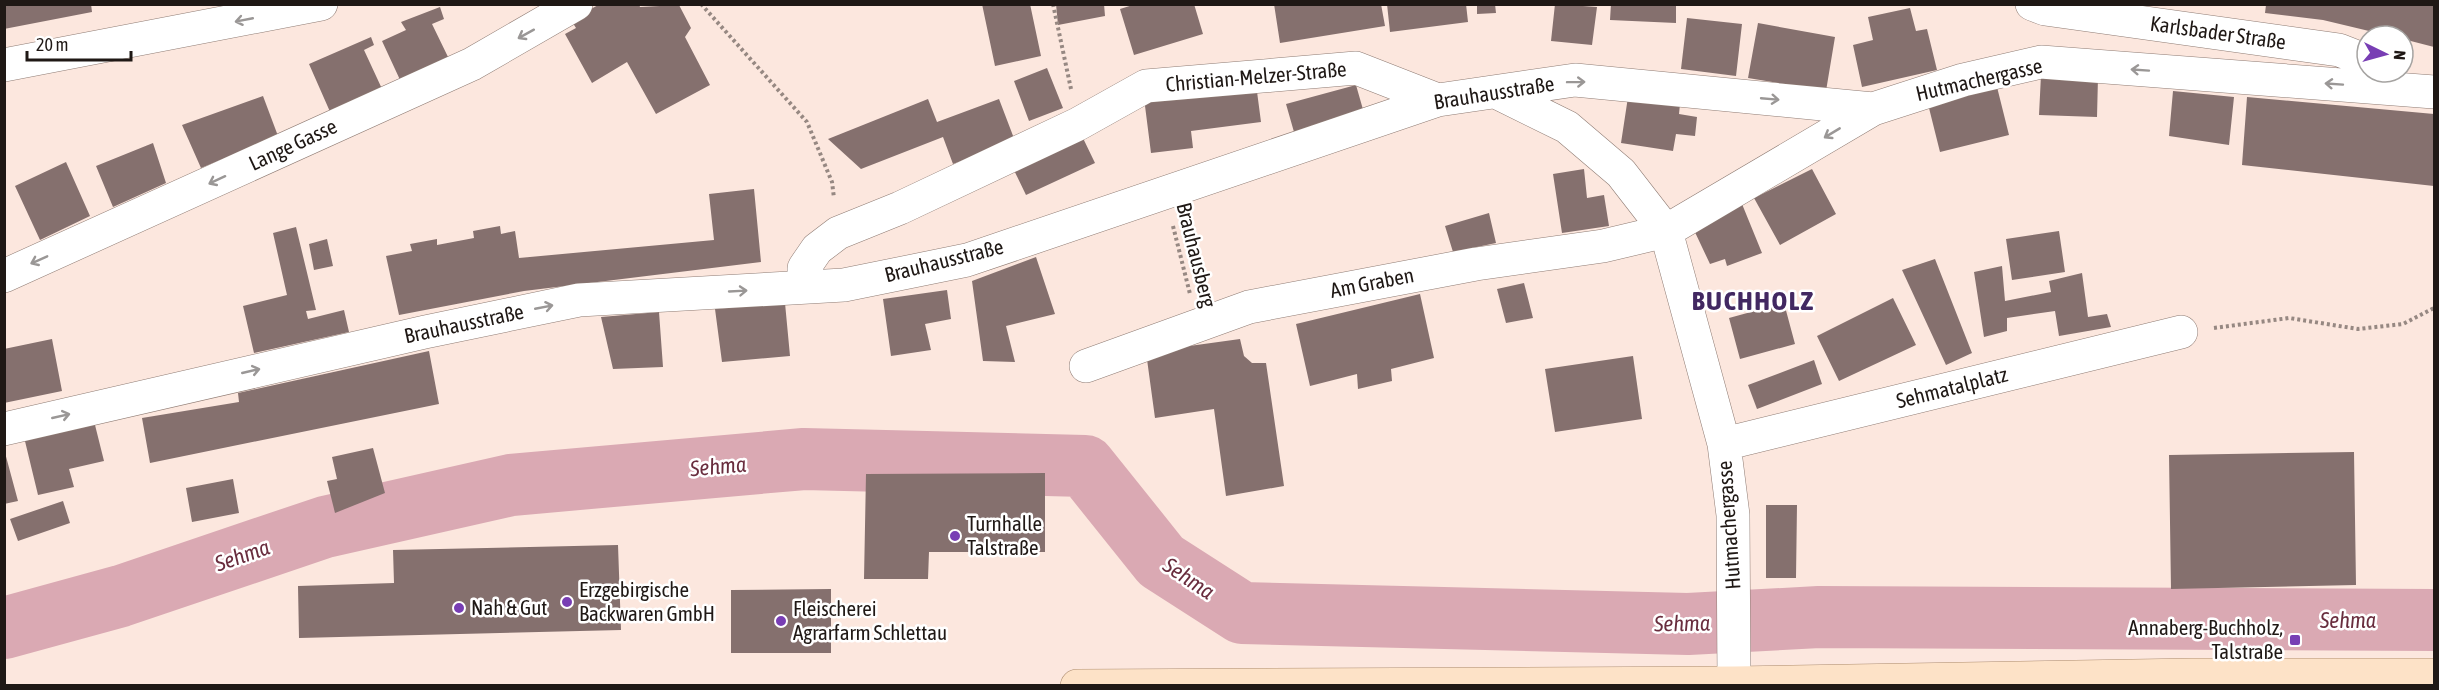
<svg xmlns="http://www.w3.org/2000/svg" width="2439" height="690" font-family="'Asap Condensed',sans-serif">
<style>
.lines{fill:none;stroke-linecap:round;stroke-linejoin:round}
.river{stroke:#daa9b3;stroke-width:62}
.building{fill:#85706e}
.minor-casing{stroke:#8f7c74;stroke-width:34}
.major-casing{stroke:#ae8e71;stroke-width:34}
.path{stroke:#968882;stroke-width:4;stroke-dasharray:3 3;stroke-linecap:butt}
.minor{stroke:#fff;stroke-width:33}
.major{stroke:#fde2c7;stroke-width:33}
.oneway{stroke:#9a9796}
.poi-dot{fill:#783eb4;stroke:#fff;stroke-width:2}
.labels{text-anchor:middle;stroke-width:5;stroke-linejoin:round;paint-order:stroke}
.street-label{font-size:21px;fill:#1f1815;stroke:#fff}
.poi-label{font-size:21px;fill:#1f1815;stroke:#fff;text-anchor:start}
.water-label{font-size:22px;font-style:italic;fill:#692d3e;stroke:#fff}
.district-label{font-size:27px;font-weight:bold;letter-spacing:1.5px;fill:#422861;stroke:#fff}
</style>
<rect width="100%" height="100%" fill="#fce7de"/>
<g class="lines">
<path class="river" d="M 4,628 L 121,596 L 325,527 L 511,485 L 804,459 L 1085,466 L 1161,561 L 1242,613 L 1688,624 L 1819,617 L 2434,620"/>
</g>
<path class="building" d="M 4,4 L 91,4 L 92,12 L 4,29 Z
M 600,4 L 639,4 L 640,7 L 679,5 L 691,28 L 685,37 L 710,85 L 656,114 L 627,62 L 592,83 L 565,34 L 576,28 L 571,20 Z
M 982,4 L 1030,4 L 1041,56 L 995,66 Z
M 1056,4 L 1104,4 L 1105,16 L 1058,25 Z
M 1136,4 L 1194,4 L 1203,34 L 1134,55 L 1120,9 Z
M 1274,4 L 1381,4 L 1385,26 L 1280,43 Z
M 1387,4 L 1466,4 L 1468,22 L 1390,32 Z
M 1477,4 L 1495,4 L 1496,13 L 1477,14 Z
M 1555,4 L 1597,7 L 1592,45 L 1551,41 Z
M 1611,4 L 1676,4 L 1676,23 L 1610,20 Z
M 2266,5 L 2434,5 L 2434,47 L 2403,39 L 2403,36 L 2390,36 L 2323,20 L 2265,13 Z
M 440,7 L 444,19 L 432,24 L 449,59 L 401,82 L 382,41 L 406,30 L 401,22 Z
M 1910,8 L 1916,31 L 1927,29 L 1937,70 L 1862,87 L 1853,45 L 1873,40 L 1868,17 Z
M 1687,18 L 1742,24 L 1736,76 L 1681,69 Z
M 1758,23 L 1835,37 L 1826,91 L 1748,78 Z
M 371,37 L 374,45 L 364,50 L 383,91 L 331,114 L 309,64 Z
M 1047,68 L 1063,108 L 1029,121 L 1014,81 Z
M 2041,75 L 2098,77 L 2097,117 L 2039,115 Z
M 1256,84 L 1261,122 L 1191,131 L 1193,148 L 1151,153 L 1144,98 Z
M 1356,85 L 1364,113 L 1294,132 L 1286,104 Z
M 1997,87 L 2009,135 L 1940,152 L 1928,104 Z
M 2173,91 L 2234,97 L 2229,145 L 2169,136 Z
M 263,96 L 278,136 L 201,168 L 182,125 Z
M 1628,97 L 1680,104 L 1679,114 L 1697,117 L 1695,136 L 1676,134 L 1673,151 L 1621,143 Z
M 2247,97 L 2434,114 L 2434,186 L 2242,165 Z
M 928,99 L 937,122 L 999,99 L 1015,141 L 953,164 L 943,137 L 861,169 L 828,139 Z
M 1081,134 L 1095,163 L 1026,195 L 1012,166 Z
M 153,143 L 166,183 L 113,207 L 96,166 Z
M 66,162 L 90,216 L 40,240 L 15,186 Z
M 1584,169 L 1587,198 L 1604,195 L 1609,226 L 1562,233 L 1553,174 Z
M 1812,169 L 1836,214 L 1780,245 L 1754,198 Z
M 754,189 L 761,262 L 524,291 L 399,315 L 386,256 L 412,251 L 410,244 L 437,239 L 437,245 L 474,238 L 473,231 L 500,226 L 501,234 L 515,231 L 519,258 L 714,240 L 709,194 Z
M 1742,204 L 1762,253 L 1727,266 L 1725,259 L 1710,264 L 1693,228 Z
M 1489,213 L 1496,243 L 1453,252 L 1445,226 Z
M 296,227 L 316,310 L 306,311 L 308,319 L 344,310 L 349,332 L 254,353 L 243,306 L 287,295 L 273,233 Z
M 2059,231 L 2065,272 L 2012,280 L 2006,239 Z
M 327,239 L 333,266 L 314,270 L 309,244 Z
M 1036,257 L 1055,314 L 1006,326 L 1015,362 L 983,361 L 972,281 Z
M 1935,259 L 1972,353 L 1946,365 L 1902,270 Z
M 2002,266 L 2005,301 L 2051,292 L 2049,281 L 2082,273 L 2088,317 L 2107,314 L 2111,327 L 2059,336 L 2055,311 L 2007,318 L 2007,331 L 1984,337 L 1974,272 Z
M 1524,283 L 1533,318 L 1506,323 L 1497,289 Z
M 947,290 L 951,319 L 925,324 L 931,350 L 891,356 L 883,299 Z
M 1420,294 L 1434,358 L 1391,369 L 1392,381 L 1358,389 L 1357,374 L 1310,386 L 1296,324 Z
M 1893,298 L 1916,345 L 1839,381 L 1817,336 Z
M 785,303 L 790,356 L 722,362 L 715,309 Z
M 1784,303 L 1795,344 L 1740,359 L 1729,318 Z
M 659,312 L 663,367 L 613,369 L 601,317 Z
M 52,339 L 62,391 L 4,403 L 4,349 Z
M 1240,339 L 1244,356 L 1252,363 L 1266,363 L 1284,486 L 1226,496 L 1214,409 L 1155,418 L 1146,352 Z
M 429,351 L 439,404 L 150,463 L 142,418 L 239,402 L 238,393 Z
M 1633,356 L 1642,419 L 1555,432 L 1545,369 Z
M 1814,360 L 1822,384 L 1757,409 L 1748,385 Z
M 94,421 L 104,461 L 69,469 L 74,487 L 38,495 L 24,437 Z
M 373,448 L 385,493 L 335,513 L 327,481 L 337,479 L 332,457 Z
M 4,449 L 18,501 L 4,504 Z
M 2354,452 L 2356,585 L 2171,589 L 2169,455 Z
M 1045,473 L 1045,552 L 929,552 L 928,579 L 864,579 L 866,474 Z
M 233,479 L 239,513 L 192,522 L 186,488 Z
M 63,501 L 70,523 L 18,541 L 10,519 Z
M 1766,505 L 1797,505 L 1796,578 L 1766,578 Z
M 618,545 L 621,630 L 299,638 L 298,586 L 394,583 L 393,550 Z
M 831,589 L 831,653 L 731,653 L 731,590 Z"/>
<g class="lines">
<defs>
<path id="minor" d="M 2032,4 L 2045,9 L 2339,50 L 2367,61
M 4,65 L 321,4
M 1498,93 L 1567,127 L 1621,173 L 1666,231 L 1724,444 L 1733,515 L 1734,683
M 4,276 L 472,64 L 576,4
M 804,287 L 804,268 L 817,249 L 838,233 L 900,208 L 1078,124 L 1146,86 L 1356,68 L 1438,100
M 1086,366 L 1249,307 L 1476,264 L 1603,246 L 1666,231 L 1873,109 L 1963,80 L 2041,62 L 2434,92
M 4,429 L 425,332 L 579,300 L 844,285 L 967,260 L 1438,100 L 1575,80 L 1873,109
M 1724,444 L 2181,332"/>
<path id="major" d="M 1077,686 L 1734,683 L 2191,675 L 2434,675"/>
</defs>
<use href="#minor" class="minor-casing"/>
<use href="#major" class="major-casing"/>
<path class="path" d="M 701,4 L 807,122 L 832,182 L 834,198
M 1053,4 L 1071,89
M 1173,226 L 1190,294
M 2214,328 L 2289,318 L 2358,329 L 2403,324 L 2434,308"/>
<use href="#minor" class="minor"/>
<use href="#major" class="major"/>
</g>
<defs><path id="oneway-shaft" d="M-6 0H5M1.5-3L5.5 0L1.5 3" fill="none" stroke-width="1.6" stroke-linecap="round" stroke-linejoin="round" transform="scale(1.5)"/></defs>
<g class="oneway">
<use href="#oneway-shaft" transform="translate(244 20) rotate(169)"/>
<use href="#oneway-shaft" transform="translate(526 34) rotate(151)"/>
<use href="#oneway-shaft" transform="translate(2140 70) rotate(-176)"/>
<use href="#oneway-shaft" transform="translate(1576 82) rotate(-1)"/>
<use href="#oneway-shaft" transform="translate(2334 84) rotate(-176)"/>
<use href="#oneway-shaft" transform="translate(1770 99) rotate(5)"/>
<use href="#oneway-shaft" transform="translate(1832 133) rotate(149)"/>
<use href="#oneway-shaft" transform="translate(217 180) rotate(155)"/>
<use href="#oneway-shaft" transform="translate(39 260) rotate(156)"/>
<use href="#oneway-shaft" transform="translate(738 291) rotate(-3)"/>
<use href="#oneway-shaft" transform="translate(544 307) rotate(-11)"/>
<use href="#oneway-shaft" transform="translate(251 371) rotate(-13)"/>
<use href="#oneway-shaft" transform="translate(61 416) rotate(-13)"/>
</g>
<g class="poi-dot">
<circle cx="955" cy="536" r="6"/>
<circle cx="567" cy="602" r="6"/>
<circle cx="459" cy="608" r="6"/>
<circle cx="781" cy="621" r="6"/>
<rect x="2289" y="634" width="12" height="12" rx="3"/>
</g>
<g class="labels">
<g class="street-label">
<text transform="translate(2218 33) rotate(8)" y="7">Karlsbader Straße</text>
<text transform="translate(1256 77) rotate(-5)" y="7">Christian-Melzer-Straße</text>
<text transform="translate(1979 80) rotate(-13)" y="7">Hutmachergasse</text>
<text transform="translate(1494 93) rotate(-9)" y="7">Brauhausstraße</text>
<text transform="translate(293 145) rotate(-25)" y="7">Lange Gasse</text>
<text transform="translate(1196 255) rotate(76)" y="7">Brauhausberg</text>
<text transform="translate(944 261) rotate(-14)" y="7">Brauhausstraße</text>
<text transform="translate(1372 283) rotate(-11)" y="7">Am Graben</text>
<text transform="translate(464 324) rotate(-12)" y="7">Brauhausstraße</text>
<text transform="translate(1952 388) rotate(-14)" y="7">Sehmatalplatz</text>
<text transform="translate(1729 525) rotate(-94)" y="7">Hutmachergasse</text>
</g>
<g class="poi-label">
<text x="967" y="531">Turnhalle<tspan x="967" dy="24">Talstraße</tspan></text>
<text x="579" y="597">Erzgebirgische<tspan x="579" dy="24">Backwaren GmbH</tspan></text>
<text x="471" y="615">Nah &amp; Gut</text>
<text x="793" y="616">Fleischerei<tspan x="793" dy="24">Agrarfarm Schlettau</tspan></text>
<text x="2283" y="635" text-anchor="end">Annaberg-Buchholz,<tspan x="2283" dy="24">Talstraße</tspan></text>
</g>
<g class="water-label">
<text transform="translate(718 466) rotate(-5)" y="8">Sehma</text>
<text transform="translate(242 555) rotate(-19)" y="8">Sehma</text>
<text transform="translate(1189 578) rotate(34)" y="8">Sehma</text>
<text x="2348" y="628">Sehma</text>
<text transform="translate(1682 623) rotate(-1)" y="8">Sehma</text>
</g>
<g class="district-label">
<text x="1753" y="310">BUCHHOLZ</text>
</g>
</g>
<rect width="2439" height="690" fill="none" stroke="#1f1815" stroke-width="12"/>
<g transform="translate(2385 54) rotate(95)"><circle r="28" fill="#ffffff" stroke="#a5a3a1" stroke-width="1.5"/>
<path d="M0-4.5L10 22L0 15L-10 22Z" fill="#783eb4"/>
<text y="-9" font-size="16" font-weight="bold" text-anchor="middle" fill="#1f1815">N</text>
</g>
<path d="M27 51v9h104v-9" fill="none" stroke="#1f1815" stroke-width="3"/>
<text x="36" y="51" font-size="18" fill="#1f1815" stroke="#ffffff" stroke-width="4.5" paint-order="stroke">20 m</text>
</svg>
